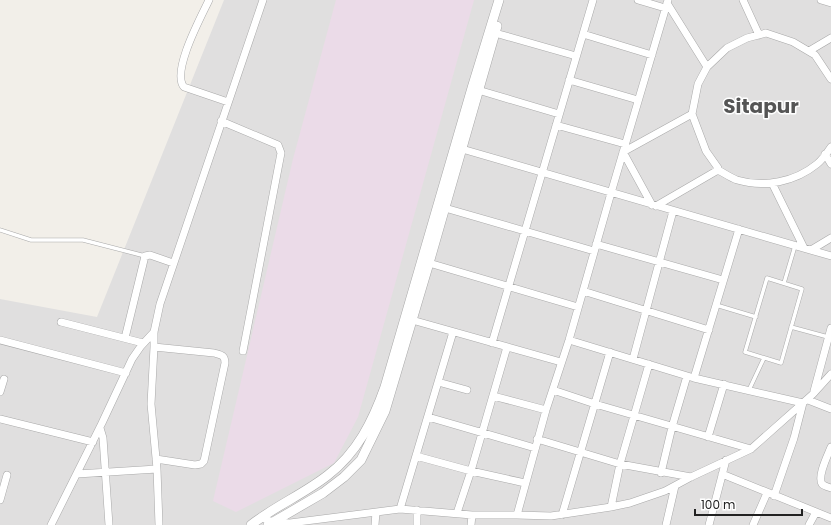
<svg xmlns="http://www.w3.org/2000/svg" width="831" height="525" font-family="Poppins,sans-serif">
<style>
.residential{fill:#e0dfdf}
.industrial{fill:#ebdbe8}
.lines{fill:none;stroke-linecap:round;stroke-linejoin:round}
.service-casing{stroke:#a9a9a9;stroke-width:4.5}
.minor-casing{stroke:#a9a9a9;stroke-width:8}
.tertiary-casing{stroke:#a9a9a9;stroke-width:10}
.service{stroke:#fff;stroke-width:3.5}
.minor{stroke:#fff;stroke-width:7}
.tertiary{stroke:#fff;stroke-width:9}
.labels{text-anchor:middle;stroke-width:3;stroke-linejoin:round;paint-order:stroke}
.town-label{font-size:20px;font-weight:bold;fill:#555;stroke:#fff}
</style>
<rect width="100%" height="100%" fill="#f2efe9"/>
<path class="residential" d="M 224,0 L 831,0 L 831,525 L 0,525 L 0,299 L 97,317 Z"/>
<path class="industrial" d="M 336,0 L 474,0 L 358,417 L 334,463 L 236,512 L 213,501 L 293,159 Z"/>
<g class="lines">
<defs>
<path id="service" d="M 0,230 L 31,240 L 83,240 L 145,256
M 767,278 L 802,289 L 781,363 L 745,352 Z
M 784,283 L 795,246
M 716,305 L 756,317
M 791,327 L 828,337
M 749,390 L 764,358"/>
<path id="minor" d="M 209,0 C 201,17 171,72 184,87 L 228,102
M 638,0 L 665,8
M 743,0 L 759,35
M 821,0 L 831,3
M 667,3 L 707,67
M 495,33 L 576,56
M 583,34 L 652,55
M 809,51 L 831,38
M 831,79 L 815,55 L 793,42 L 766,33 L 747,38 L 727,48 L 707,67 L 698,84 L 692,114 L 706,151 L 718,168 L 718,170 C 724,173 731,178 737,180 C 764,188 795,182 817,164 C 822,160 827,153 831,147
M 569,80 L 638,100
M 478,90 L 559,114
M 221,121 L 278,145 L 281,153 L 243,351
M 556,125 L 625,144
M 462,149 L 831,256
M 825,154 L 831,164
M 772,183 L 804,248
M 652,205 L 623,152 L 692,114
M 656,206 L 718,170
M 445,208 L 594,251
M 596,244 L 723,280
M 811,250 L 831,238
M 429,263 L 578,307
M 583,291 L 709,330
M 412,320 L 561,362
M 61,322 L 143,343
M 125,338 L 145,256 L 150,255 L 173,263
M 0,340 L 126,373
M 569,340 L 694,378 L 803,403 L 794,438 L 774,496
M 492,343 L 593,0
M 154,347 L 214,353 C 221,355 225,355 225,363 L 204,461 L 201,464 L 195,465 L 156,459
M 633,359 L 673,211
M 694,378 L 739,229
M 438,382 L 467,390
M 553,390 L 595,404 L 751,449
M 814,391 L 831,328
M 0,392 L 4,379
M 493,396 L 546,410
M 808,400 L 831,409
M 428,417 L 535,448
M 0,419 L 93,442
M 100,428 L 103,438 L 109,525
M 708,437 L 724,384
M 537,439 L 620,464 L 691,477
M 831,447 C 828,455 817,476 822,484 C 824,486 828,487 831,488
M 416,456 L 471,471 L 525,483
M 661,473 L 672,427 L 687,376
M 77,474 L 157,469
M 722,474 L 831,518
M 0,500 L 7,475
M 611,507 L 620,464 L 649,364
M 400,509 L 453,332
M 457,513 L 471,471 L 507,347
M 517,515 L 546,410 L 569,340 L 611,193 L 668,0
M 562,515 L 610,352
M 261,518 L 274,522 L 290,523 L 400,509 L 472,515 L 517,515 L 551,516 L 611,507 L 630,503 L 665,491 L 691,477 L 751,449 L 813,394 L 831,374
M 51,525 L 102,423 L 132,359 L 141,346 L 154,332
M 159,525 L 157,469 L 151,404 L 154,347 L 154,332 L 160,304 L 263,0
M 375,525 L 376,512
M 417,525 L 417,510
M 471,525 L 472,515
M 666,525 L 675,486
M 709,525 L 726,460
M 753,525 L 767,493
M 809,525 L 816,512"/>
<path id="tertiary" d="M 251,525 C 275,506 304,494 328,475 C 357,453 373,421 385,387 L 472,88 L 499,0
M 268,525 L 323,493 L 344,477 L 361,460 L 385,411 L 429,263 L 497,26"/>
</defs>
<use href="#service" class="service-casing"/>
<use href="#minor" class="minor-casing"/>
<use href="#tertiary" class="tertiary-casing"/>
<use href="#service" class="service"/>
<use href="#minor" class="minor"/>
<use href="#tertiary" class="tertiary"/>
</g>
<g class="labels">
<g class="town-label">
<text x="761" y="113">Sitapur</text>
</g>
</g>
<path d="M695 509v6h107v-6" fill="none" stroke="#222222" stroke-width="2"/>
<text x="701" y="509" font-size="12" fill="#222222" stroke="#ffffff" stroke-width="3" paint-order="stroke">100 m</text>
</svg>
